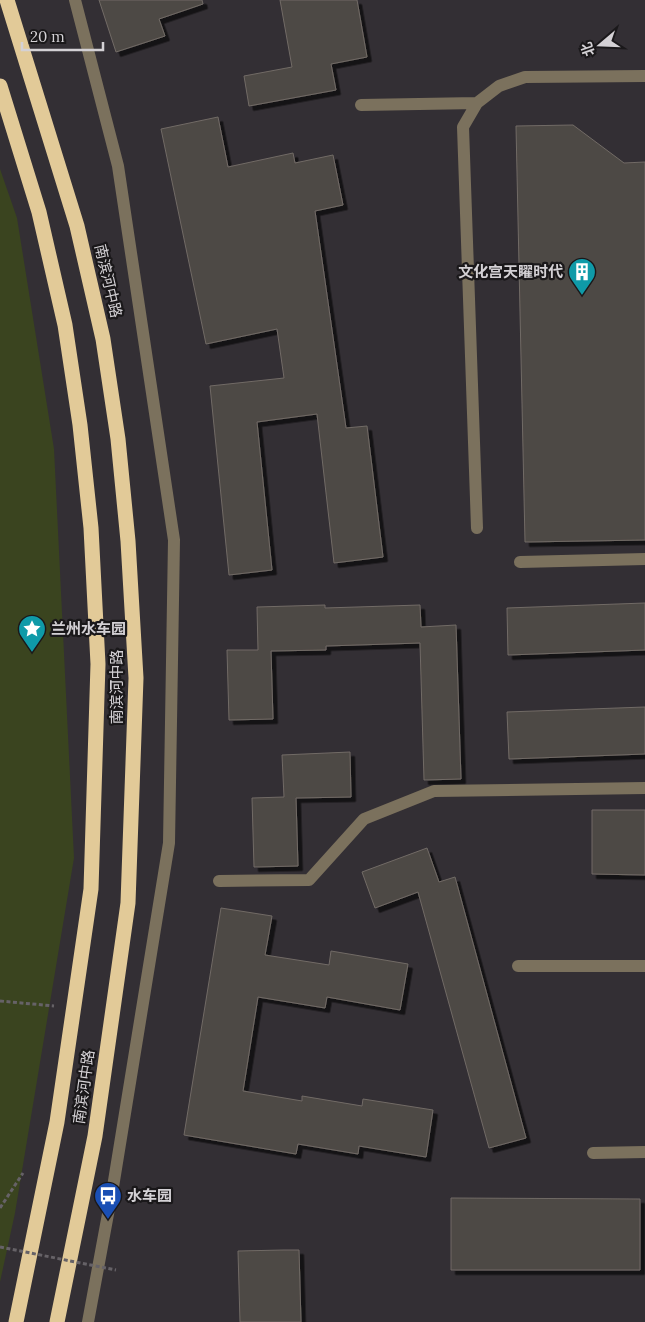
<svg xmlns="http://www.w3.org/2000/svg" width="645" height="1322" font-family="Lora,'Noto Sans SC',serif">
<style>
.green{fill:#3a441f}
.building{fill:#4e4844;stroke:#716b66;filter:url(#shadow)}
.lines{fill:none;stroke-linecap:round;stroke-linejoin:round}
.path{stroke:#666267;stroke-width:3;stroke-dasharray:4 2.5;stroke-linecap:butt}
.minor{stroke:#7b715d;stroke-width:12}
.highway{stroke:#e2ca98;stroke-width:15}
.path-bridge{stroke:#666267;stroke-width:3;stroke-dasharray:4 2.5;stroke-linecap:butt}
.labels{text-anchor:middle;stroke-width:4.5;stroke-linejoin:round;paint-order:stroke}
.poi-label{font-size:15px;font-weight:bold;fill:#d4d1d5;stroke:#1a181a;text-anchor:start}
.street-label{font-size:15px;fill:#d4d1d5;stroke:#1a181a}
</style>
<defs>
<filter id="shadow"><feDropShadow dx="4.5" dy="4.5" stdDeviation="0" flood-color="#0009"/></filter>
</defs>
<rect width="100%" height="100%" fill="#332f34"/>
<path class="green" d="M 0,169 L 17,218 L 54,449 L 74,858 L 15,1213 L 0,1282 Z"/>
<path class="building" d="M 99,0 L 202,0 L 203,4 L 159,19 L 165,36 L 116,52 Z
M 280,0 L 357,0 L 367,57 L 331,64 L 336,90 L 249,106 L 244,76 L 292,67 Z
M 218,117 L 228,167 L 293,153 L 295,163 L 333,155 L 343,205 L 315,211 L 346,428 L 367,426 L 383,557 L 334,563 L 317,414 L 257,422 L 272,570 L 229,575 L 210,386 L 284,378 L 277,329 L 206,344 L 161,129 Z
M 573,125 L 624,163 L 645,162 L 645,540 L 525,542 L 516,126 Z
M 645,603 L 645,650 L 508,655 L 507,608 Z
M 325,605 L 325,608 L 420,605 L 421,627 L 456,625 L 461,779 L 424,780 L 420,643 L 326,646 L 326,650 L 271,651 L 273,719 L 229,720 L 227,650 L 258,650 L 257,607 Z
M 645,707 L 645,754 L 509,759 L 507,712 Z
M 350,752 L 351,797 L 296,798 L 298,866 L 254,867 L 252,798 L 284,797 L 282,755 Z
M 592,810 L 645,810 L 645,875 L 592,874 Z
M 427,848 L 439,882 L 455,877 L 526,1138 L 489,1148 L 418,892 L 375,908 L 362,872 Z
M 221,908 L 272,916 L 265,955 L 329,965 L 331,951 L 408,964 L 400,1010 L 327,997 L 325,1008 L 258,997 L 243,1091 L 302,1101 L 302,1096 L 362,1106 L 363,1099 L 433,1110 L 426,1157 L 359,1146 L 358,1154 L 298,1144 L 296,1154 L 184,1135 Z
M 451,1198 L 640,1199 L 640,1270 L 451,1270 Z
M 284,1250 L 299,1250 L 301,1322 L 240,1322 L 238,1251 Z"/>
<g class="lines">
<path class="path" d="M 0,1001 L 54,1006
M 0,1208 L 23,1173"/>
<path class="minor" d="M 75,0 L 118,166 L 174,540 L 169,843 L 113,1187 L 88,1322
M 361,105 L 477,103
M 477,528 L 463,127 L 477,103 L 499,86 L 525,77 L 645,76
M 520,562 L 645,559
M 219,881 L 309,880 L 364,819 L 434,791 L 645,788
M 518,966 L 645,966
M 593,1153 L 645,1152"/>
<path class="highway" d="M 7,0 L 77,226 L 103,339 L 118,439 L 128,541 L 136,678 L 128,903 L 95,1136 L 57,1322
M 0,86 L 39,212 L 65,325 L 80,425 L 91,528 L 98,664 L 91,889 L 57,1122 L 16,1322"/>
<path class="path-bridge" d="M 0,1247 L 116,1270"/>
</g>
<defs>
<symbol id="building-pin" viewBox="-11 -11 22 30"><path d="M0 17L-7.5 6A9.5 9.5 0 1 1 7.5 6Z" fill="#0f9aa8" stroke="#1a181a"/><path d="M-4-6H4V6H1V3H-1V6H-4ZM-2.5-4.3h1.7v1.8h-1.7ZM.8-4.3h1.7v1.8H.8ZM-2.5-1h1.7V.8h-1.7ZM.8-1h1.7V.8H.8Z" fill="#fff"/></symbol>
<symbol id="sight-pin" viewBox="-11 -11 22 30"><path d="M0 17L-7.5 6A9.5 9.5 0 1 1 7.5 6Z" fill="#0f9aa8" stroke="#1a181a"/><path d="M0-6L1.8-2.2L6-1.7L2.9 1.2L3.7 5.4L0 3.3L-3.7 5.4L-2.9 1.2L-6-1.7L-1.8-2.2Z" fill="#fff"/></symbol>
<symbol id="bus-pin" viewBox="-11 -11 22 30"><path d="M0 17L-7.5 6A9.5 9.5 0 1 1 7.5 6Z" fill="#1a4fb4" stroke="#1a181a"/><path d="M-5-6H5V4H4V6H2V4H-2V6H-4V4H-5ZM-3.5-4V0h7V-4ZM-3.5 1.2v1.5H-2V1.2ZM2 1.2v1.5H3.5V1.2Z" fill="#fff"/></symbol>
</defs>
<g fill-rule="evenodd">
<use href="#building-pin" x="566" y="256" width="32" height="43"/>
<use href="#sight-pin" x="16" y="613" width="32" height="43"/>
<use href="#bus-pin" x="92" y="1180" width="32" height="43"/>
</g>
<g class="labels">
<g class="poi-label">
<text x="563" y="277" text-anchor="end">文化宫天矅时代</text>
<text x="51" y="634">兰州水车园</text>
<text x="127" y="1201">水车园</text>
</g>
<g class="street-label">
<text transform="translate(108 281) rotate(77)" y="5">南滨河中路</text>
<text transform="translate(117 687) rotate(-90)" y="5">南滨河中路</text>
<text transform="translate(84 1087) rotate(-82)" y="5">南滨河中路</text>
</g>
</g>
<g transform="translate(600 45) rotate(251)" stroke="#1a181a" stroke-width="4" paint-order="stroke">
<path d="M0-4L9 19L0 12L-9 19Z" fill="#d4d1d5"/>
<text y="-8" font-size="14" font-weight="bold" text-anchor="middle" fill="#d4d1d5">北</text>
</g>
<path d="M22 42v8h81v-8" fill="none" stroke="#d4d1d5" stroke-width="2.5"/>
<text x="30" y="42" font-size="15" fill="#d4d1d5" stroke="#1a181a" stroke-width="4" paint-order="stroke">20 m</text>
</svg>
